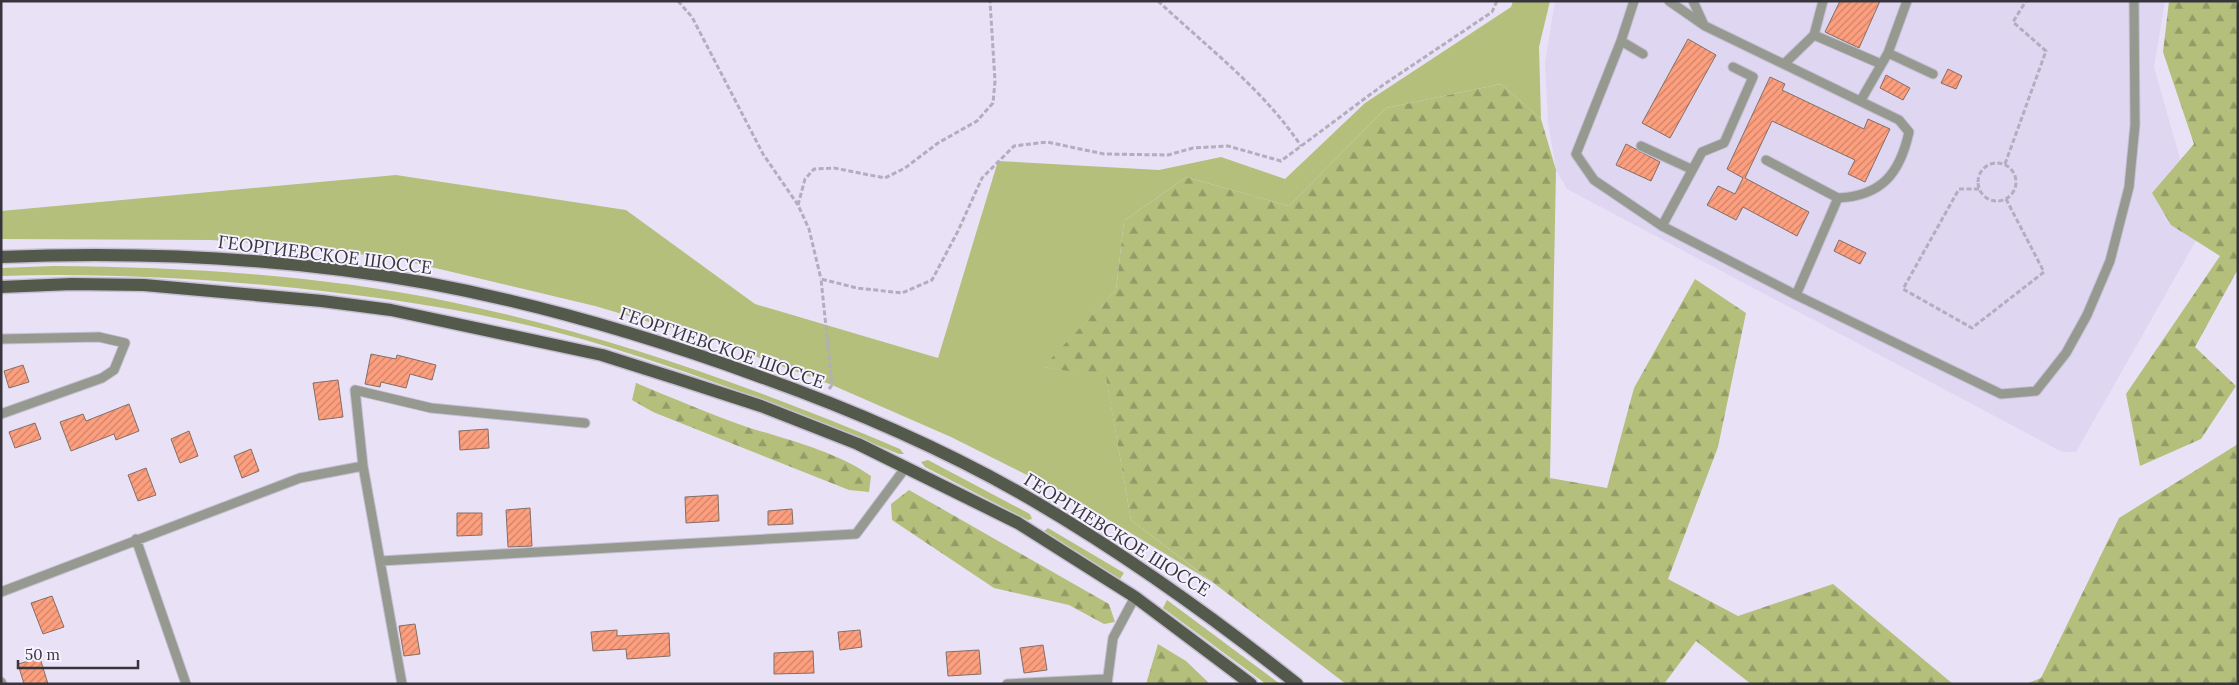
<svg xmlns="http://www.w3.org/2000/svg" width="2239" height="685" font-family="Lora,serif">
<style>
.built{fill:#dfd6f2}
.grass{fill:#b4bf7c}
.forest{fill:url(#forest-firs)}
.building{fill:url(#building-hatch);stroke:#836e66}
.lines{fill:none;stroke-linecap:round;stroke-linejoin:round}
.lane-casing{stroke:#c5bfd2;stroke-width:11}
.primary-casing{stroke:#c5bfd2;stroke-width:15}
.path{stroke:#b3adbe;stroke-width:3;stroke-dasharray:5 2.5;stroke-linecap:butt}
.lane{stroke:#959990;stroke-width:9}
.primary{stroke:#535a4b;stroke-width:12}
.labels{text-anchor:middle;stroke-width:4;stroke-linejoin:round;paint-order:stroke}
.street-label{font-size:18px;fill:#37343c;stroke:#f5f1fe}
</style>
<defs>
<pattern id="forest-firs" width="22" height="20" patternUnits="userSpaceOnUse" patternTransform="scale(1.25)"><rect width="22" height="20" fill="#b4bf7c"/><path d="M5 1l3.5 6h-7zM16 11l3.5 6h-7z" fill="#939c67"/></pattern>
<pattern id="building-hatch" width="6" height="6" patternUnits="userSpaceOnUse" patternTransform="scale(1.25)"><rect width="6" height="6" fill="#fd9f7e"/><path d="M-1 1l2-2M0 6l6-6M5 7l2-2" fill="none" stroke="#ce8268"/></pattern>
</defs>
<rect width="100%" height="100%" fill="#e9e2f7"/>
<path class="built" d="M 1555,1 L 2165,1 L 2154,67 L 2201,232 L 2076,452 L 2062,452 L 1567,189 L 1556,170 L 1548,122 L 1545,63 Z"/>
<path class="grass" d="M 1513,1 L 1550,1 L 1539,47 L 1541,119 L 1501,84 L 1386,108 L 1289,206 L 1186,177 L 1124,221 L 1116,290 L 1044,367 L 1106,376 L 1131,520 L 1212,582 L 1071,497 L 951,437 L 832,385 L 717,342 L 595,306 L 410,262 L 314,247 L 211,240 L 1,239 L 1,211 L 396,175 L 626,210 L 755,304 L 938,358 L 998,161 L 1159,170 L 1221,157 L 1285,179 L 1365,103 L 1511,7 Z
M 54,266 C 186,267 321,275 451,302 C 606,334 754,387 900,449 L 904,454 L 899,454 C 805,415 709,378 612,348 C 499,313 382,296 265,285 C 177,277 90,273 1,276 L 1,268 Z
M 928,460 L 1030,514 L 1032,519 L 1028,520 L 925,467 L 921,462 Z
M 1048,528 L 1124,573 L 1120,579 L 1044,531 Z
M 1167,600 L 1280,684 L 1266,684 L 1163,608 Z"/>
<path class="forest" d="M 2169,1 L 2238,1 L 2238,269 L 2195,347 L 2236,386 L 2201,439 L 2140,466 L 2126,394 L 2220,256 L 2171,225 L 2152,193 L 2194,144 L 2163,52 Z
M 1501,84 L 1541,119 L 1556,170 L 1550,478 L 1607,488 L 1634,388 L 1695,279 L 1746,313 L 1718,447 L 1668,579 L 1738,616 L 1833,584 L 1953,684 L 1751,684 L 1696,641 L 1664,684 L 1346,684 L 1131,520 L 1106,377 L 1043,367 L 1116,290 L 1124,221 L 1186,177 L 1289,206 L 1386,108 Z
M 636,383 C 673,398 709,414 747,427 C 788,440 835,451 871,476 L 869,492 L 849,490 L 653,412 L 632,400 Z
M 2238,444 L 2238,684 L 2025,684 L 2041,678 L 2119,518 Z
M 909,490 L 1109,604 L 1115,622 L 1104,624 L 1069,605 L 994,588 L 892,520 L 891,504 Z
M 1158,644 L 1186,661 L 1210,684 L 1146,684 Z"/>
<path class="building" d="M 1840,1 L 1880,1 L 1859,48 L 1825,32 Z
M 1688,39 L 1716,55 L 1670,138 L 1642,123 Z
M 1948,69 L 1962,76 L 1956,89 L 1941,83 Z
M 1886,75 L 1910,88 L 1903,100 L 1880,88 Z
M 1770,77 L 1785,84 L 1782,90 L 1864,129 L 1868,119 L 1890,129 L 1865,182 L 1848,174 L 1855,160 L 1772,121 L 1745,178 L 1809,212 L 1797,236 L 1743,207 L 1736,220 L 1707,205 L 1718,186 L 1735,194 L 1743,178 L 1727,169 Z
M 1626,144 L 1660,162 L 1651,181 L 1616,165 Z
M 1839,240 L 1866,253 L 1860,264 L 1834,251 Z
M 371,354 L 396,359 L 397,355 L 436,365 L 432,380 L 410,374 L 406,388 L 381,382 L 380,387 L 365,384 Z
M 23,365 L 29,382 L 9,388 L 4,371 Z
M 338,380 L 343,417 L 319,420 L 313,383 Z
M 129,404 L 139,431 L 116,440 L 114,434 L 71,451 L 60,422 L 83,414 L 86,421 Z
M 35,423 L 41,439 L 15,448 L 9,432 Z
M 488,429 L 489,448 L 460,450 L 459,431 Z
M 189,431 L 198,456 L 180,463 L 171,439 Z
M 251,449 L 259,471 L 242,478 L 234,456 Z
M 146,468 L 156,495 L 138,501 L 128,475 Z
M 718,495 L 719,521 L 686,523 L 685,497 Z
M 530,508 L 532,546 L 508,547 L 506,510 Z
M 792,509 L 793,524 L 768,525 L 768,511 Z
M 457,513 L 482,513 L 482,535 L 457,536 Z
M 52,596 L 64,627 L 43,634 L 31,603 Z
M 415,624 L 420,654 L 404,656 L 399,626 Z
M 617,630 L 617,636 L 669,633 L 670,656 L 627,659 L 626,649 L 593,651 L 591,632 Z
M 860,630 L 862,647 L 840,650 L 838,632 Z
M 1043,645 L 1047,670 L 1024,673 L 1020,648 Z
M 979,650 L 981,674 L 948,676 L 946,652 Z
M 813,651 L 814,673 L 774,674 L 774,653 Z
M 40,658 L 48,684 L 24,684 L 18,664 Z"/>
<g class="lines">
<defs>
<path id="lane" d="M 1634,1 L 1621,41 L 1576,154 L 1594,180 L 1662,226 L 1796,295 L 2001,394 L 2036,391 L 2066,353 L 2087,315 L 2110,261 L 2129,187 L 2135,125 L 2134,1
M 1669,1 L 1705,26 L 1899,120 L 1909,132 C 1900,173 1882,196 1838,198 L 1796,295
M 1693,1 L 1704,25
M 1814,35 L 1881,64
M 1621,41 L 1643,54
M 1888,53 L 1933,74
M 1784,64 L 1814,35 L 1823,1
M 1861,100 L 1888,53 L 1907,1
M 1641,146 L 1691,169
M 1766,160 L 1838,198
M 1662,226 L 1702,152 L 1724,143 L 1753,77 L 1733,67
M 1,339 L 99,337 L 125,343 L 114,370 L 102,378 L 1,414
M 136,539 L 186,684
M 380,561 L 856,534 L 906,467
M 1,592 L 300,478 L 363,466
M 1,682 L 2,684
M 402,684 L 363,466 L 355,390 L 431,408 L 585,423
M 1007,684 L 1107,679
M 1107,684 L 1113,638 L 1135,597"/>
<path id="primary" d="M 1,257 C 143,251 287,258 427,283 C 540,304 651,337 758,376 C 848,408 937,446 1020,493 C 1118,549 1209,614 1297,684
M 1,287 L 72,284 L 144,285 L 322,301 L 391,310 L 602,355 L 681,380 L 761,406 L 858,444 L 1018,523 L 1135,597 L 1251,684"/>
</defs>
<use href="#lane" class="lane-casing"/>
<use href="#primary" class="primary-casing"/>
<path class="path" d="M 678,1 L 692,17 L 763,154 L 798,205 L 809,229 L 821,279
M 1158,1 C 1207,47 1264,90 1301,146
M1978 182a19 19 0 1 1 38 0a19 19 0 1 1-38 0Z
M 2005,164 L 2046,51 L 2013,22 L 2026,1
M 1979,189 L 1959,189 L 1903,289 L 1972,328 L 2044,272 L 2006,199
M 798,205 L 805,179 L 814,169 L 834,168 L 885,178 L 905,168 L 938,143 L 977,121 L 993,103 L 995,81 L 990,1
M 829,389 L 832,385 L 821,279 L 857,288 L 902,293 L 932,280 L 958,231 L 982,178 L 1014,146 L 1047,142 L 1104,154 L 1168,155 L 1193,148 L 1228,146 L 1281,161 L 1383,85 L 1492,12 L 1497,1"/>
<use href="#lane" class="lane"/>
<use href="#primary" class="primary"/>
</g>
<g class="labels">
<g class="street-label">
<text transform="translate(325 255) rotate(7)" y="6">ГЕОРГИЕВСКОЕ ШОССЕ</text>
<text transform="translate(722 348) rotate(19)" y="6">ГЕОРГИЕВСКОЕ ШОССЕ</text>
<text transform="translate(1117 535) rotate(32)" y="6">ГЕОРГИЕВСКОЕ ШОССЕ</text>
</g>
</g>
<rect width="2239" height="685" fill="none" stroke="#37343c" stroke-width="5"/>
<path d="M18 660v8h120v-8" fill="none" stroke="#37343c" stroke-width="2.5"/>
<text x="25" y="660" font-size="15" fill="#37343c" stroke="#f5f1fe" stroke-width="4" paint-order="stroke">50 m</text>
</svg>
